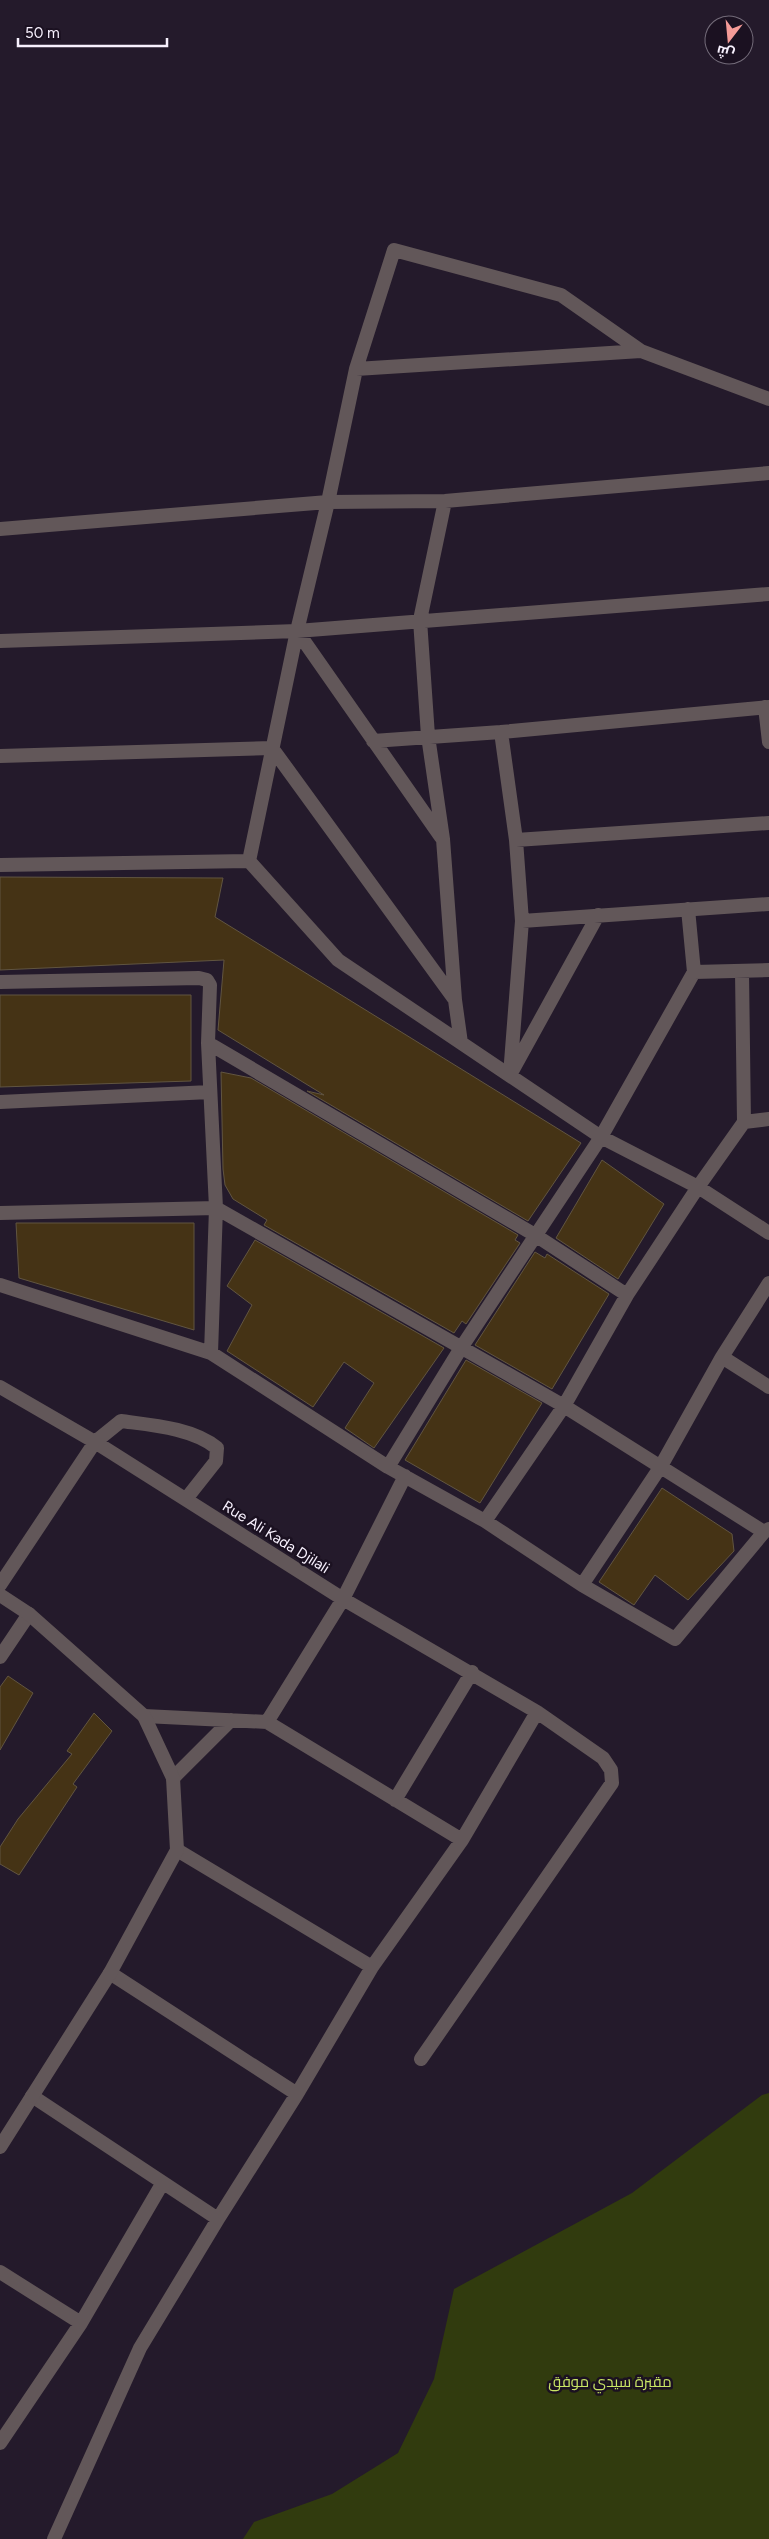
<svg xmlns="http://www.w3.org/2000/svg" width="769" height="2539" font-family="Figtree,Cairo,sans-serif">
<style>
.green{fill:#313b0e}
.building{fill:#453315;stroke:#615541}
.lines{fill:none;stroke-linecap:round;stroke-linejoin:round}
.minor{stroke:#625759;stroke-width:14}
.tertiary{stroke:#625759;stroke-width:14}
.labels{text-anchor:middle;stroke-width:5;stroke-linejoin:round;paint-order:stroke}
.street-label{font-size:15px;fill:#f8f1fe;stroke:#1b1121}
.park-label{font-size:15px;fill:#c9e565;stroke:#1b1121}
</style>
<rect width="100%" height="100%" fill="#241a2b"/>
<path class="green" d="M 769,2093 L 769,2539 L 243,2539 L 254,2522 L 332,2494 L 398,2453 L 434,2379 L 454,2289 L 632,2193 L 762,2095 Z"/>
<path class="building" d="M 0,877 L 223,878 L 215,917 L 581,1143 L 528,1221 L 307,1091 L 324,1095 L 218,1030 L 224,960 L 0,970 Z
M 0,995 L 191,995 L 191,1081 L 0,1087 Z
M 221,1072 L 251,1078 L 518,1235 L 515,1240 L 520,1243 L 466,1324 L 462,1321 L 454,1333 L 264,1225 L 267,1220 L 233,1199 L 225,1185 L 223,1169 Z
M 602,1160 L 664,1204 L 618,1279 L 556,1238 Z
M 16,1223 L 194,1223 L 194,1330 L 19,1278 Z
M 255,1240 L 444,1348 L 374,1448 L 345,1428 L 374,1383 L 344,1362 L 313,1407 L 227,1351 L 252,1305 L 227,1286 Z
M 535,1252 L 545,1258 L 547,1254 L 609,1294 L 552,1389 L 475,1345 Z
M 466,1360 L 542,1403 L 480,1503 L 405,1460 Z
M 662,1488 L 732,1534 L 734,1551 L 688,1600 L 655,1575 L 634,1605 L 599,1582 Z
M 8,1676 L 33,1693 L 0,1750 L 0,1687 Z
M 94,1713 L 112,1731 L 73,1784 L 77,1787 L 19,1875 L 0,1864 L 0,1847 L 18,1819 L 72,1754 L 67,1751 Z"/>
<g class="lines">
<path class="minor" d="M 356,369 L 641,351
M 445,501 L 420,620 L 428,736 L 443,839 L 455,1000 L 461,1043
M 0,529 L 328,502 L 445,501 L 769,473
M 297,631 L 441,837
M 0,641 L 297,631 L 769,594
M 765,707 L 769,742
M 501,732 L 516,840 L 522,921 L 510,1075 L 598,915
M 373,741 L 501,732 L 769,707
M 0,756 L 272,748 L 455,1000
M 516,840 L 769,823
M 249,861 L 297,631 L 328,502 L 356,369 L 394,250 L 561,295 L 641,351 L 769,399
M 0,865 L 249,861 L 338,960 L 601,1137 L 698,1187 L 769,1233
M 522,921 L 769,904
M 694,972 L 769,970
M 0,982 L 199,978 L 207,980 L 210,985 L 208,1043 L 216,1208 L 211,1353
M 208,1043 L 535,1235 L 627,1295
M 0,1102 L 210,1092
M 744,1122 L 769,1119
M 0,1213 L 216,1208 L 564,1406 L 764,1532
M 0,1285 L 211,1353 L 388,1467 L 485,1521 L 582,1585 L 675,1639 L 764,1532 L 769,1529
M 722,1357 L 769,1387
M 0,1387 L 95,1442 L 343,1599 L 537,1712 L 603,1758 L 611,1770 L 612,1783 L 421,2059
M 388,1467 L 461,1348 L 601,1137 L 694,972 L 688,909
M 485,1521 L 564,1406 L 627,1295 L 698,1187 L 744,1122 L 742,972
M 0,1585 L 95,1442 L 121,1421 C 151,1425 193,1428 217,1448 L 216,1461 L 186,1499
M 582,1585 L 661,1466 L 722,1357 L 769,1283
M 0,1657 L 29,1614
M 144,1716 L 267,1722 L 462,1840
M 267,1722 L 343,1599 L 405,1476
M 173,1778 L 231,1720
M 395,1800 L 472,1672
M 177,1850 L 372,1967
M 110,1973 L 297,2094
M 32,2096 L 218,2219
M 0,2272 L 81,2323 L 162,2184
M 0,2443 L 81,2323
M 54,2539 L 140,2348 L 218,2219 L 297,2094 L 372,1967 L 462,1840 L 537,1712"/>
<path class="tertiary" d="M 0,1595 L 29,1614 L 144,1716 L 173,1778 L 177,1850 L 110,1973 L 0,2147"/>
</g>
<g class="labels">
<g class="street-label">
<text transform="translate(276 1537) rotate(32)" y="5">Rue Ali Kada Djilali</text>
</g>
<g class="park-label">
<text x="610" y="2387">مقبرة سيدي موفق</text>
</g>
</g>
<g transform="translate(729 40) rotate(196)"><circle r="24" fill="#1b1121" stroke="#736b79"/>
<path d="M0-4L9 19L0 12L-9 19Z" fill="#f59b98"/>
<text y="-8" font-size="14" font-weight="bold" text-anchor="middle" fill="#f8f1fe">ش</text>
</g>
<path d="M18 38v8h149v-8" fill="none" stroke="#f8f1fe" stroke-width="2.5"/>
<text x="25" y="38" font-size="15" fill="#f8f1fe" stroke="#1b1121" stroke-width="4" paint-order="stroke">50 m</text>
</svg>
